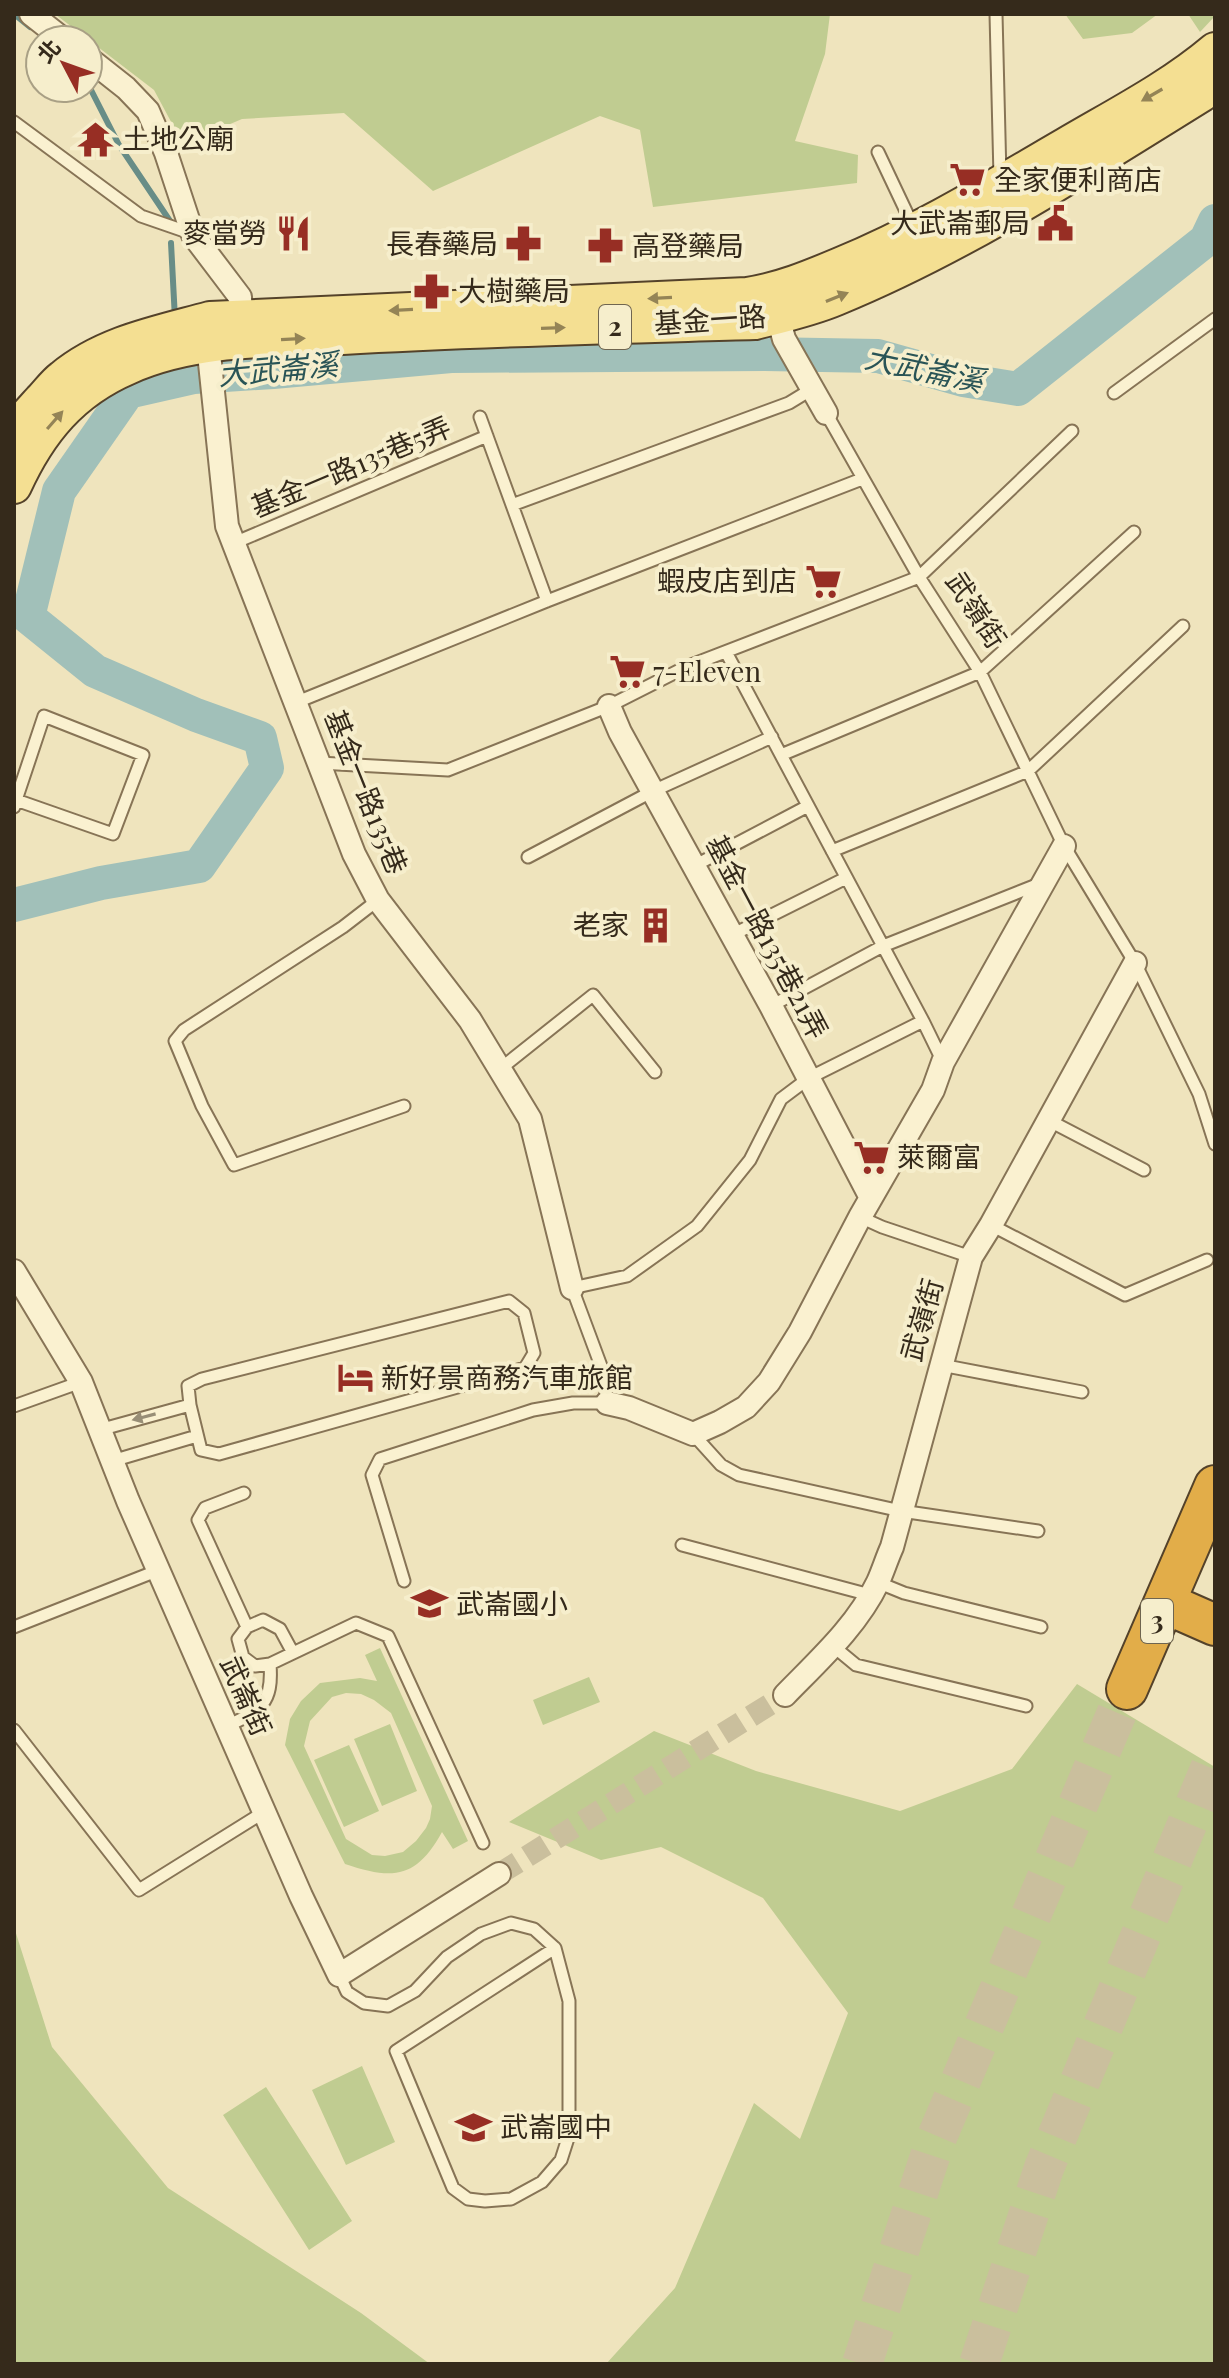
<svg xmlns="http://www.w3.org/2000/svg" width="1229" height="2378" font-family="'Playfair Display','Noto Sans TC',serif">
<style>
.green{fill:#c0cc91;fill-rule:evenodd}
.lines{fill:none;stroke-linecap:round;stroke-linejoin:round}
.stream{stroke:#688d87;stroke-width:6}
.river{stroke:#a1c0b9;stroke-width:34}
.street-tunnel{stroke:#cabf9d;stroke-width:22;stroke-dasharray:22 11;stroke-linecap:butt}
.highway-tunnel{stroke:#cabf9d;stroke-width:40;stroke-dasharray:40 20;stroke-linecap:butt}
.lane-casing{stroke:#877456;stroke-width:15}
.street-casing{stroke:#877456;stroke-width:26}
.primary-casing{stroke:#54422a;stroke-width:38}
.highway-casing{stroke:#54422a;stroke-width:44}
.lane{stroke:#faf1d0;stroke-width:11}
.street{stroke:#faf1d0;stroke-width:22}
.primary{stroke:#f4df92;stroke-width:34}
.highway{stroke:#e2ad49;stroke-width:40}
.oneway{fill:#948456}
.oneway2{fill:#988e76}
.labels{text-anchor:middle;stroke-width:8;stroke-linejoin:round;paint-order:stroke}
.shield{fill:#f6eecc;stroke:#6f6550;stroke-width:2}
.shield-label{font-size:26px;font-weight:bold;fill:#352a1b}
.poi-label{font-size:28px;fill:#352a1b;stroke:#f6eecc;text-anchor:start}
.street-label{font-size:28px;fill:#352a1b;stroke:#f6eecc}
.water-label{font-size:30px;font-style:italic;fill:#295456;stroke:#f6eecc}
</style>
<rect width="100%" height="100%" fill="#efe4bd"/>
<path class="green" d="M 55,14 L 830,14 L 825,54 L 795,141 L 858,155 L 857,183 L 653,207 L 640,130 L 600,116 L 433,191 L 344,113 L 242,119 L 183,144 L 154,90 Z
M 1065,14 L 1158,14 L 1132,33 L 1083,39 Z
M 1188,14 L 1215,14 L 1215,16 L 1200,32 Z
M 380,1648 L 468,1841 L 453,1849 L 442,1832 C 416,1879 393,1880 345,1864 L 285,1745 L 290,1719 L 301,1701 L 320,1683 L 360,1678 L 377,1681 L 365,1655 ZM 346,1693 L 361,1694 L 374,1700 L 391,1713 L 432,1806 L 430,1819 L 426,1828 L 416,1841 L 403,1852 L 385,1856 L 372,1855 L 346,1839 L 304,1746 L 310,1721 L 332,1697 Z
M 589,1677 L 600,1702 L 543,1725 L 533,1700 Z
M 1077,1684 L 1215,1767 L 1215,2364 L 606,2364 L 675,2288 L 754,2103 L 800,2139 L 848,2013 L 763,1898 L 661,1847 L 601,1860 L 509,1822 L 654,1731 L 756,1771 L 900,1811 L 1012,1769 Z
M 390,1724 L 417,1791 L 382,1806 L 354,1739 Z
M 349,1745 L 379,1811 L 344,1827 L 314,1760 Z
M 14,1927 L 52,2047 L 168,2188 L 361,2313 L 430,2364 L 14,2364 Z
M 362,2066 L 395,2142 L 346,2165 L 312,2090 Z
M 266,2087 L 352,2221 L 309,2250 L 223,2115 Z"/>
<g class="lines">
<path class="stream" d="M 14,14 L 30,27
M 88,84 L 119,145 L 170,221
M 171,243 L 175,319
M 173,382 L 174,364"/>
<path class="river" d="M 14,905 L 101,883 L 199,866 L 267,768 L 260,738 L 196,715 L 95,671 L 28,617 L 59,491 L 128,392 L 194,377 L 273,372 L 451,356 L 765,354 L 878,356 L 963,380 L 1018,389 L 1206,240 L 1215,221"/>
<path class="street-tunnel" d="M 499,1874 L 785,1695"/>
<path class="highway-tunnel" d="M 862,2364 L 934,2144 L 1127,1689
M 979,2364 L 1044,2168 L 1215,1757"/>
<defs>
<path id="lane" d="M 996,14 L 1000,177
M 14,122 L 141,216 L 193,234
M 878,152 L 913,226
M 1114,393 L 1215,319
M 826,413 L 919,577 L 980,672 L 1064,846 L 1135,963 L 1199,1094 L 1215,1144
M 480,417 L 547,601
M 512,505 L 789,403 L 812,389
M 234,543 L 487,436
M 726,652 L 923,1021 L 943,1062
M 297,702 L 547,601 L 862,479
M 781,755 L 980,672 L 1134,532
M 319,763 L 448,770 L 609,706 L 686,667 L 919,577 L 1072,431
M 14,799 L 16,800 L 113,834 L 143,755 L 44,716 L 16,800 L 14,807
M 832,851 L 1028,771 L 1183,626
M 528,857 L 653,791 L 772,737
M 694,866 L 808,806
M 378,900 L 343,927 L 184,1030 L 175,1041 L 202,1106 L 234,1165 L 404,1106
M 732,935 L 846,878
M 771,1006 L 883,946 L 1039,884
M 500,1069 L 593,995 L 655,1072
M 1048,1120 L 1144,1170
M 860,1217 L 882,1227 L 971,1257
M 991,1225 L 1125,1295 L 1207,1260
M 509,1301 L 524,1313 L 534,1353 L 525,1368 L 219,1454 L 201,1450 L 190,1405 L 188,1386 L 202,1379 Z
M 941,1365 L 1082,1392
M 14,1406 L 81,1382
M 99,1430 L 190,1405
M 693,1434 L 721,1465 L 739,1475 L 901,1511 L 1038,1531
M 112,1461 L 197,1436
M 244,1493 L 205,1508 L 198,1520 L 247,1627
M 682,1545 L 870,1595
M 404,1581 L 372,1475 L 380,1459 L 533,1410 L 573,1403 L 607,1403 L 604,1374 L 572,1288 L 627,1276 L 697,1226 L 750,1160 L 781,1099 L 809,1078 L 923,1021
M 877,1582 L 904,1593 L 1041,1627
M 14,1627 L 159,1570
M 833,1646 L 856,1665 L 1026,1706
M 270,1664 L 255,1666 L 243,1657 L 238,1639 L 247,1627 L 263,1620 L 280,1629 L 293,1653
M 227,1726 C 261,1710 273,1704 270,1664 L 356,1623 L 388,1636 L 483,1843
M 14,1730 L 139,1890 L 264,1812
M 339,1975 L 347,1992 L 364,2003 L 388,2006 L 415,1991 L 447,1957 L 481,1934 L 511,1923 L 534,1929 L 555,1948 L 569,2001 L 569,2135 L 561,2160 L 542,2182 L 511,2199 L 485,2201 L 468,2199 L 453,2188 L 396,2051 L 555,1948"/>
<path id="street" d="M 31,14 L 64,40
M 88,58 L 126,88 L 148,111 L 166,153 L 193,235 L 240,297 L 241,317 L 208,344 L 227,526 L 354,854 L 378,900 L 470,1020 L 530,1119 L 572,1288
M 775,306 L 784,339 L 826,413
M 609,706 L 620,732 L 771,1006 L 871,1198
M 14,1271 L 81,1382 L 128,1501 L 301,1896 L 339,1975 L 499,1874
M 607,1403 L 629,1408 L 693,1434 L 720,1422 L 746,1407 L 769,1382 L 800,1332 L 860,1217 L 933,1090 L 943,1062 L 1064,846
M 785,1695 C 819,1660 857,1626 878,1582 C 883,1571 887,1558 892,1547 L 971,1257 L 991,1225 L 1135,963"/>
<path id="primary" d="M 14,433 C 21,421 31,411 41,400 C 48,393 54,384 62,378 C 104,343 159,333 210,319 L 747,295 C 780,290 809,278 840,265 C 918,233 992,188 1066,145 C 1117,115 1170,88 1215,50
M 14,486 C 39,431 72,391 128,367 C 195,337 271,340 343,337 C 480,329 617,326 755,322 C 782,315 810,309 836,298 C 965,245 1084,167 1202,94 L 1215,84"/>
<path id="highway" d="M 1165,1603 L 1215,1625
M 1127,1689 L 1215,1486"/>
</defs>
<use href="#lane" class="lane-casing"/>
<use href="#street" class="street-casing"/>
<use href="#primary" class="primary-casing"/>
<use href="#highway" class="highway-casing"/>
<use href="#lane" class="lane"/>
<use href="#street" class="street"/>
<use href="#primary" class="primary"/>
<use href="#highway" class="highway"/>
</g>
<defs><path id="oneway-solid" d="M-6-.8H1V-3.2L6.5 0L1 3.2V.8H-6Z" transform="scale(2)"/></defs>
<g class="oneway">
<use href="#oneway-solid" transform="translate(1152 95) rotate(150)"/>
<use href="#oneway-solid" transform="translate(837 297) rotate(-22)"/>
<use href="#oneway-solid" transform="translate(660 298) rotate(177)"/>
<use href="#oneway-solid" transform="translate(401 310) rotate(177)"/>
<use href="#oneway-solid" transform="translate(553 328) rotate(-2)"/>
<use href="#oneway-solid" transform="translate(293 339) rotate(-3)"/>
<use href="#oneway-solid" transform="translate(55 420) rotate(-49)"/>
</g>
<use class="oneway2" href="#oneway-solid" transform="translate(144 1417) rotate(165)"/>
<defs>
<symbol id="temple-bare" viewBox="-9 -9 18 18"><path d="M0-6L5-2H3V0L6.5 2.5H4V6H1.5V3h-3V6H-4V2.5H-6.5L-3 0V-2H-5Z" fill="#972e24" stroke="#f6eecc" stroke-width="2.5" paint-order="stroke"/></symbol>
<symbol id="supermarket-bare" viewBox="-9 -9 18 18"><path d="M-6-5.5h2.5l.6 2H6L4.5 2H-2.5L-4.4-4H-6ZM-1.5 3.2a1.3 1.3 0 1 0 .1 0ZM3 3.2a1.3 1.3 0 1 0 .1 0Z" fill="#972e24" stroke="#f6eecc" stroke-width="2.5" paint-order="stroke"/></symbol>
<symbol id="civic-bare" viewBox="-9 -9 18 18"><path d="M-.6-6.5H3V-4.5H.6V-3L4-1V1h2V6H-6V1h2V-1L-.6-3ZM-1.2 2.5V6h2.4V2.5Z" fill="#972e24" stroke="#f6eecc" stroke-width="2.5" paint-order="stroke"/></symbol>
<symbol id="restaurant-bare" viewBox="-9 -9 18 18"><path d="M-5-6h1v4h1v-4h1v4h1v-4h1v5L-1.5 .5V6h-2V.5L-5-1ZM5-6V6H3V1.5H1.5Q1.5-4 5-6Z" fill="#972e24" stroke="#f6eecc" stroke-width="2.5" paint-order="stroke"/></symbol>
<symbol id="pharmacy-bare" viewBox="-9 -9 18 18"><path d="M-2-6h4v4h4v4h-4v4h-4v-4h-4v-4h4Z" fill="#972e24" stroke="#f6eecc" stroke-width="2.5" paint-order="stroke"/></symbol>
<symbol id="building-bare" viewBox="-9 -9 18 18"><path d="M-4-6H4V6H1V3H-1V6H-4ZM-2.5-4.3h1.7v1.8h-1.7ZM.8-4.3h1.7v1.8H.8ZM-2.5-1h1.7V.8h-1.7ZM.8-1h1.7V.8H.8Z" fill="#972e24" stroke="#f6eecc" stroke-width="2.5" paint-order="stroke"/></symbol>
<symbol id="hotel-bare" viewBox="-9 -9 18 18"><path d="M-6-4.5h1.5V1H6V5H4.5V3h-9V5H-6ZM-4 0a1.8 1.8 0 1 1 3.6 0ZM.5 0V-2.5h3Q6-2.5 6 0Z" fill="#972e24" stroke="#f6eecc" stroke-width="2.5" paint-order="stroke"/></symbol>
<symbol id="school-bare" viewBox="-9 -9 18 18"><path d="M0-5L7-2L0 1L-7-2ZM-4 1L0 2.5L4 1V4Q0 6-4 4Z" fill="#972e24" stroke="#f6eecc" stroke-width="2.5" paint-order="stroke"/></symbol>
</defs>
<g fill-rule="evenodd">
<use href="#temple-bare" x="70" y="114" width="51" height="51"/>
<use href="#supermarket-bare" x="942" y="154" width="51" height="51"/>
<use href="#civic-bare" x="1030" y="198" width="51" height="51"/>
<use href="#restaurant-bare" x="268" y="208" width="51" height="51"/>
<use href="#pharmacy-bare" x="498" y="218" width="51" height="51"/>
<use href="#pharmacy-bare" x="580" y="220" width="51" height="51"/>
<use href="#pharmacy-bare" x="406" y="266" width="51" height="51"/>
<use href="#supermarket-bare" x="798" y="556" width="51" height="51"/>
<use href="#supermarket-bare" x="602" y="646" width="51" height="51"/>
<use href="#building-bare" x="630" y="900" width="51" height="51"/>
<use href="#supermarket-bare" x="846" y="1132" width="51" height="51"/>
<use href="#hotel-bare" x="330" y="1352" width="51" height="51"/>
<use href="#school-bare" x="404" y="1578" width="51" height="51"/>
<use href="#school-bare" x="448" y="2102" width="51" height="51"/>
</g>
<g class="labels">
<g class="shield">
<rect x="599" y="305" width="32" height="44" rx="6"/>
<rect x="1141" y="1599" width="32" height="44" rx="6"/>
</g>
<g class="shield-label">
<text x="615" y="336">2</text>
<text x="1157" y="1630">3</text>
</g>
<g class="poi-label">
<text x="122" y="149">土地公廟</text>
<text x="994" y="190">全家便利商店</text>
<text x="1030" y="233" text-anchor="end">大武崙郵局</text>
<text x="267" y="243" text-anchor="end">麥當勞</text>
<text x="498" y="254" text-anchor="end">長春藥局</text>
<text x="632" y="256">高登藥局</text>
<text x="458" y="301">大樹藥局</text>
<text x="797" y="591" text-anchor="end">蝦皮店到店</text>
<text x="653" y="682">7-Eleven</text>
<text x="629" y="935" text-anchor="end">老家</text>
<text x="897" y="1167">萊爾富</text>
<text x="381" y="1388">新好景商務汽車旅館</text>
<text x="456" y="1614">武崙國小</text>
<text x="500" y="2137">武崙國中</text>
</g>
<g class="street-label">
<text transform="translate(710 320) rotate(-4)" y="10">基金一路</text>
<text transform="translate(351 467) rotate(-23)" y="10">基金一路135巷5弄</text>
<text transform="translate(976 610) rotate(57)" y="10">武嶺街</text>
<text transform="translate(366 792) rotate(68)" y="10">基金一路135巷</text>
<text transform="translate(767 937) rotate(62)" y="10">基金一路135巷21弄</text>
<text transform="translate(922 1320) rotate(-74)" y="10">武嶺街</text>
<text transform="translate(246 1696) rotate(66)" y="10">武崙街</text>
</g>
<g class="water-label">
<text transform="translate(278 370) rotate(-5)" y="10">大武崙溪</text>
<text transform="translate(924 370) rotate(12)" y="10">大武崙溪</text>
</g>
</g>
<rect width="1229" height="2378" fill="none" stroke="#352a1b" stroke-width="32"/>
<g transform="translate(64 64) rotate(311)"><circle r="38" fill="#f6eecc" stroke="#a9a085" stroke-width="2"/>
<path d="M0-6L14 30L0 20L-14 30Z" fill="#972e24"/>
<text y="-12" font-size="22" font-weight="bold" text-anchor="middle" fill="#352a1b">北</text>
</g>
</svg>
